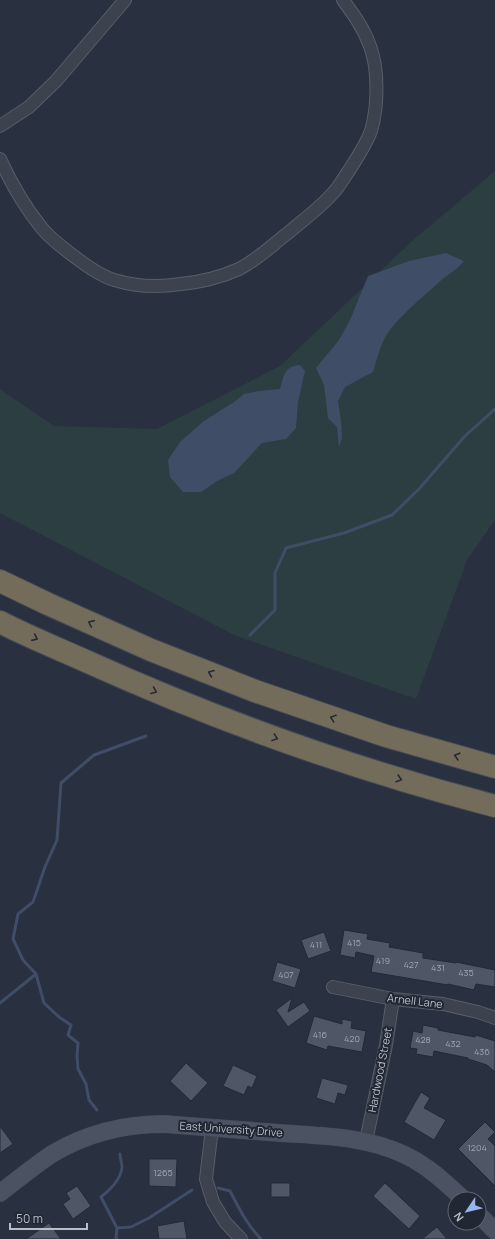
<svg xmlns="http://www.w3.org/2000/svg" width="495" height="1239" font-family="Manrope,sans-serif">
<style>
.green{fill:#2c3e41}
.water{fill:#404d66}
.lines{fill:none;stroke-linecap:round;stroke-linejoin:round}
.stream{stroke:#404d66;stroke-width:3}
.building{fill:#4f5767;stroke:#232a36}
.minor-casing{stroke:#575e69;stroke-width:14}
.secondary-casing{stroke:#464c58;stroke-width:18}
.motorway-casing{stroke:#444b56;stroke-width:24}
.minor{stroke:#3c434f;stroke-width:12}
.secondary{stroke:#4b5261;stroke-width:17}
.motorway{stroke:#746c5a;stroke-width:22}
.oneway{stroke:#252b36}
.labels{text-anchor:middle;stroke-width:4;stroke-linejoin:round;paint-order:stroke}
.number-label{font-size:9px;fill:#9ea4b0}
.street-label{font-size:11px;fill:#b9bec9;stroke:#212834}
</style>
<rect width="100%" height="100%" fill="#29303f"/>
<path class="green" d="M 495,171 L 495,520 L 467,560 L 416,699 L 234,635 L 0,513 L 0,389 L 54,426 L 157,429 L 280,366 L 412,241 Z"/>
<path class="water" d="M 446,253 L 464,261 C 456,271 445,276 436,285 C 421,298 398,318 387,334 C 380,345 377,360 373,372 L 345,387 L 338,401 L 341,421 L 342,438 L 339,447 L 337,427 L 328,418 L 324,385 L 316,368 L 339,340 L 350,320 L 368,276 L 409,261 Z
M 300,365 L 305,371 L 298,402 L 296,428 L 286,439 L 262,443 L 234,473 L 217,481 L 201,492 L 183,492 L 170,477 L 168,460 L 180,442 L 204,421 L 234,402 L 244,394 L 259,391 L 280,389 C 284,376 284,366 300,365 Z"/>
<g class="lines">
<path class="stream" d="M 250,635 L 275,610 L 275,573 L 286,548 L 344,533 L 392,515 L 419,489 L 465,436 L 495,409
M 36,974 L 44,1003 L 59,1017 L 71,1025 L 68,1035 L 78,1043 L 77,1056 L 78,1069 L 86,1084 L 89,1100 L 97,1110
M 0,1003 L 36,974 L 23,960 L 13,939 L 18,914 L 33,902 L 45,867 L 57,840 L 61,783 L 94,755 L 146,736
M 218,1188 L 230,1191 C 239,1208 247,1225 261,1239
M 117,1228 L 131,1227 L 149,1218 L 192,1190
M 117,1239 L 116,1238 L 117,1228 L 101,1197 C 110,1190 121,1180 122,1167 C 122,1163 120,1158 120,1154"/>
</g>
<path class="building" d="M 344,930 L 368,934 L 367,939 L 390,943 L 389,947 L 423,953 L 423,958 L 456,963 L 456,962 L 495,970 L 495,987 L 476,984 L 474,990 L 448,984 L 448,985 L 371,972 L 374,956 L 356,952 L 355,958 L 340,955 Z
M 324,932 L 331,951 L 308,959 L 301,940 Z
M 277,962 L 301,969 L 295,988 L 272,981 Z
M 292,998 L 288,1012 L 304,1002 L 310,1011 L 288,1027 L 276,1010 Z
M 314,1016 L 342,1024 L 342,1019 L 352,1021 L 351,1028 L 366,1031 L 362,1052 L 328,1046 L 327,1050 L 306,1043 Z
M 423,1025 L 438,1028 L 438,1030 L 475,1037 L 476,1035 L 495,1041 L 495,1072 L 487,1065 L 468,1059 L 468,1058 L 434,1051 L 433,1057 L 416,1054 L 417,1049 L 410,1048 L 413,1031 L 422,1033 Z
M 186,1063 L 208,1083 L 191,1101 L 170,1081 Z
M 233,1065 L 257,1076 L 252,1088 L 248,1086 L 244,1095 L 223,1086 Z
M 322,1078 L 348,1085 L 345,1095 L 338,1093 L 335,1104 L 316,1098 Z
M 421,1092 L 430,1098 L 424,1108 L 446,1120 L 434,1140 L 404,1122 Z
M 485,1122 L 495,1132 L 488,1139 L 495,1146 L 495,1186 L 458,1149 Z
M 0,1126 L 13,1144 L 0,1153 Z
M 149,1159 L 177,1159 L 176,1187 L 149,1186 Z
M 271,1183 L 290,1183 L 290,1197 L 271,1197 Z
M 385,1183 L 420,1216 L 409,1229 L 373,1196 Z
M 77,1186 L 91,1206 L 73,1219 L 63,1204 L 70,1199 L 66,1193 Z
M 184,1221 L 187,1239 L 159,1239 L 157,1226 Z
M 49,1223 L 61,1239 L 26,1239 Z
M 437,1227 L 447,1239 L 422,1239 Z"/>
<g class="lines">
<defs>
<path id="minor" d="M 0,126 L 29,107 L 56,81 L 125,0
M 0,159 C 11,183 24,206 41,227 C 51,240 66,250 79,260 C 91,269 104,278 118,281 C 138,287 160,287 181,284 C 201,282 221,277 239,269 C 257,260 272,245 288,233 C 303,220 320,208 333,193 C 338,188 342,181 346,175 C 355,161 365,147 371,131 C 378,107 379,70 370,46 C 364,29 354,15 343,0
M 333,987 L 393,999 L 443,1004 L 478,1012 L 495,1018
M 212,1128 L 206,1179 L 213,1202 L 225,1222 L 241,1239
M 366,1141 L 386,1045 L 393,999"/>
<path id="secondary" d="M 0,1193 C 17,1180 34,1166 52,1154 C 87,1133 124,1124 164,1124 C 203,1127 241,1130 280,1133 C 322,1136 366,1136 405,1155 C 428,1166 445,1182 463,1199
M 479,1215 L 495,1231"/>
<path id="motorway" d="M 0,581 L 48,604 L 151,650 L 255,691 L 386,736 L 495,767
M 0,622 C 29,637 59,649 88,662 C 219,721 356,770 495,806"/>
</defs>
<use href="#minor" class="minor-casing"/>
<use href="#secondary" class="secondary-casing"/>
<use href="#motorway" class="motorway-casing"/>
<use href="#minor" class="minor"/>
<use href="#secondary" class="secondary"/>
<use href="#motorway" class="motorway"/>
</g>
<defs><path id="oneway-chevron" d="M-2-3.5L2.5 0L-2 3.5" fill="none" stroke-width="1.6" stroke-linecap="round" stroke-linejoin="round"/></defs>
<g class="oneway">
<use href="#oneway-chevron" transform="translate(91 623) rotate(-156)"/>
<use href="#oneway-chevron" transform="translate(35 638) rotate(24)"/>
<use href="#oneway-chevron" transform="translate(211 673) rotate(-158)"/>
<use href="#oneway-chevron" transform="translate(154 691) rotate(22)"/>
<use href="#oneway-chevron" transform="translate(333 718) rotate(-161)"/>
<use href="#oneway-chevron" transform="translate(275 738) rotate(20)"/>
<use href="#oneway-chevron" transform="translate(457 756) rotate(-164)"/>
<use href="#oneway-chevron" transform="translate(399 779) rotate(17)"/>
</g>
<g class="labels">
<g class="number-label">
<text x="354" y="946">415</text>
<text x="316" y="948">411</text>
<text x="383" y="964">419</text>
<text x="411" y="968">427</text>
<text x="438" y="971">431</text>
<text x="466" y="976">435</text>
<text x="286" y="978">407</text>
<text x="320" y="1038">416</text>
<text x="352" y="1042">420</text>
<text x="423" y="1043">428</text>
<text x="453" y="1047">432</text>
<text x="482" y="1055">436</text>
<text x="477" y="1151">1204</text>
<text x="163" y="1176">1265</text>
</g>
<g class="street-label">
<text transform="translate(415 1001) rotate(7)" y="4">Arnell Lane</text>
<text transform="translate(380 1070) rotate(-79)" y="4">Hardwood Street</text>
<text transform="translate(231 1129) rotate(4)" y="4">East University Drive</text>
</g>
</g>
<g transform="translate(467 1211) rotate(235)"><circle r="19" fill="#212834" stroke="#5e6470"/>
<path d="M0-3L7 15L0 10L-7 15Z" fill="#9ab4ee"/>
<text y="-6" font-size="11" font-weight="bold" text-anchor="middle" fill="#b9bec9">N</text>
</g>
<path d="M10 1223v6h77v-6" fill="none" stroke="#b9bec9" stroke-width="2"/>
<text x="16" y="1223" font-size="12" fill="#b9bec9" stroke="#212834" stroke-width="3" paint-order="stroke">50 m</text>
</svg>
